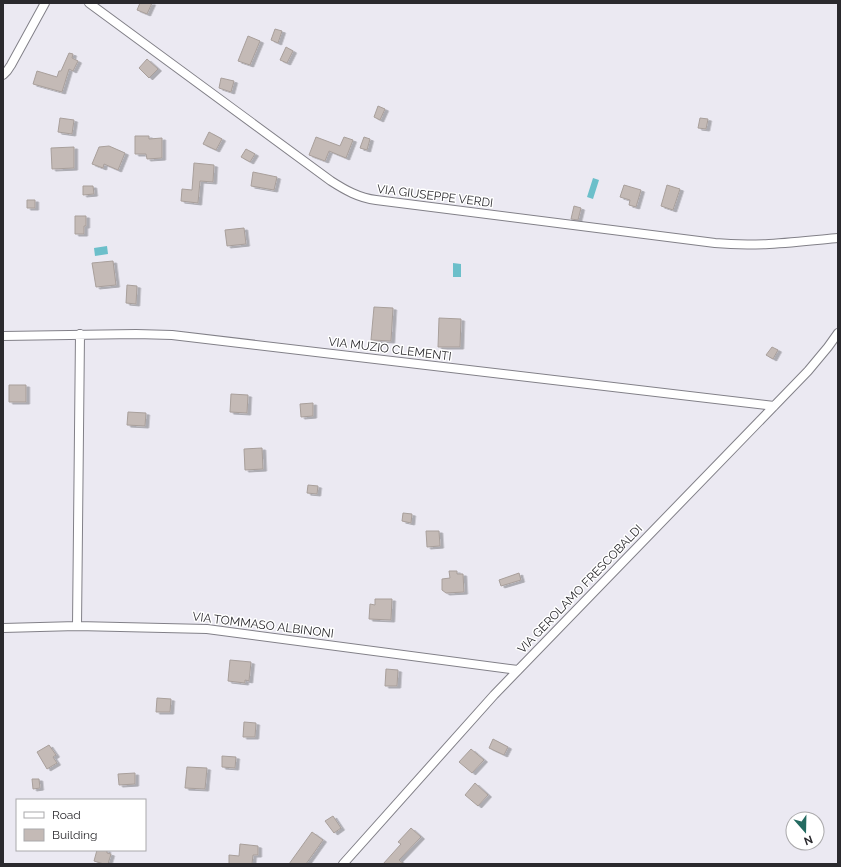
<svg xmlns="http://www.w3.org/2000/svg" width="841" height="867" font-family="Raleway,sans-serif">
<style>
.water{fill:#6cbfca}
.building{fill:#c4bab6;stroke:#a89f9b;filter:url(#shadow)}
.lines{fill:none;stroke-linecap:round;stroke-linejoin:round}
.minor-casing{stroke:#828088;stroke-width:10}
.minor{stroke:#fff;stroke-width:8}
.labels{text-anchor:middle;stroke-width:3;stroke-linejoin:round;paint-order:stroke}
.street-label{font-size:12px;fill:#2a292d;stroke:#fff}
</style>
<defs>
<filter id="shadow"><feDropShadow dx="3.5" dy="2" stdDeviation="0" flood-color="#0004"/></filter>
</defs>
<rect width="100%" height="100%" fill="#ebe9f2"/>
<path class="water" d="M 593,178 L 599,180 L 593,199 L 587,197 Z
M 107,246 L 108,254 L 95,256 L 94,248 Z
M 453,263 L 461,264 L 461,277 L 453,277 Z"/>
<path class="building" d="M 140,3 L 152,3 L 147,14 L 137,10 Z
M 275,29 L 282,31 L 278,43 L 271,40 Z
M 248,36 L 260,41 L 250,65 L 238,61 Z
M 286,47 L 293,51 L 287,63 L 280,60 Z
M 69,53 L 73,54 L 72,58 L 78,61 L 73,71 L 69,69 L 62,92 L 33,84 L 37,71 L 57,77 L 59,71 L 61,71 Z
M 147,59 L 158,69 L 149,78 L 139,68 Z
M 221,78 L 234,81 L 231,92 L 219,88 Z
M 378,106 L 385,109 L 380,120 L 374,117 Z
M 60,118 L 74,120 L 72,134 L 58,132 Z
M 700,118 L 708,119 L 706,129 L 698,128 Z
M 209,132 L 222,139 L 216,150 L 203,144 Z
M 135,136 L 149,136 L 149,139 L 162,138 L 162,158 L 147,159 L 146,154 L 135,154 Z
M 316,137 L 340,146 L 344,137 L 353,140 L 346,158 L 329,151 L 325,161 L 309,155 Z
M 364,137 L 370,139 L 367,150 L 360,148 Z
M 109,146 L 125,153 L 118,170 L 104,164 L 103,168 L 92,164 L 99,147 Z
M 74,147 L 74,168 L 52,169 L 51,148 Z
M 246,149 L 255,154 L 250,162 L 241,157 Z
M 194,163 L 214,165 L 213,182 L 200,181 L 198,203 L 181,201 L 182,189 L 192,190 Z
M 253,172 L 277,177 L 274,190 L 251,186 Z
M 624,185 L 641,190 L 636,207 L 629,205 L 630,200 L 620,197 Z
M 667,185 L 680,189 L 673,210 L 661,206 Z
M 83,186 L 93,186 L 94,194 L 83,195 Z
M 27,200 L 35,200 L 35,208 L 27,208 Z
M 574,206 L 581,208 L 578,220 L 571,219 Z
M 75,216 L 86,216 L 86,226 L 84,226 L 84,234 L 75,234 Z
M 244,228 L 246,244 L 227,246 L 225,230 Z
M 113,261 L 116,285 L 96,287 L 92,263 Z
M 127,285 L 137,286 L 136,304 L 126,303 Z
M 374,307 L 393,308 L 391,341 L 371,340 Z
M 439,318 L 461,319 L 460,347 L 438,347 Z
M 772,347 L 778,350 L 773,359 L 766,355 Z
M 9,385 L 26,385 L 26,402 L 9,402 Z
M 231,394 L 248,395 L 247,413 L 230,412 Z
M 313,403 L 313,416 L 301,417 L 300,404 Z
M 128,412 L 146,413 L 145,426 L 127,425 Z
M 262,448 L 263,469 L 245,470 L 244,449 Z
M 308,485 L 318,486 L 317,494 L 307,493 Z
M 403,513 L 412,514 L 411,523 L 402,521 Z
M 426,531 L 439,531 L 440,546 L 427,547 Z
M 449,571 L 457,571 L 457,574 L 463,574 L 464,592 L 446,593 L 442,590 L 442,579 L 450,578 Z
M 519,573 L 521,580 L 501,586 L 499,580 Z
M 375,599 L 392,599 L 391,620 L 369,619 L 370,604 L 375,605 Z
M 230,660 L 251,662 L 249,681 L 245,680 L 245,683 L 228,681 Z
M 386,669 L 398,670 L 397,686 L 385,686 Z
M 157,698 L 171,699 L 170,712 L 156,712 Z
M 244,722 L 256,723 L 255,737 L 243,737 Z
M 493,739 L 508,747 L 504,755 L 489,748 Z
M 49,745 L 56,755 L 53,757 L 57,763 L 47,769 L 37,752 Z
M 471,749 L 484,760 L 472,773 L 459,762 Z
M 222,756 L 236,757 L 235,768 L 222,767 Z
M 187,767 L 207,768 L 205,789 L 185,788 Z
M 135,773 L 135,784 L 119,785 L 118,774 Z
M 32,779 L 39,779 L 40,788 L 33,789 Z
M 475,783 L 488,795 L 478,806 L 465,795 Z
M 333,816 L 341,828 L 334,833 L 325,821 Z
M 411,828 L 421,837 L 399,860 L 404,864 L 383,864 L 401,844 L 398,842 Z
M 312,832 L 323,840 L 306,864 L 289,864 Z
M 240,844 L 258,846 L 258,855 L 253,855 L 252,864 L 229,864 L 229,855 L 239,856 Z
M 97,850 L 107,850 L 107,853 L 111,854 L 108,864 L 104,864 L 94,861 Z"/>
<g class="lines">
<defs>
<path id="minor" d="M 89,3 L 331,181 C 345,190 359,198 376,200 L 715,243 C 757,247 796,242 838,238
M 3,75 L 7,71 L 11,65 L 45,3
M 3,336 L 136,334 L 172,335 L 774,406
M 77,626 L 80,334
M 3,628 L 77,626 L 207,629 L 518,670
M 343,864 L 494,695 L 808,371 L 828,347 L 838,333"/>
</defs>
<use href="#minor" class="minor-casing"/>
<use href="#minor" class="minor"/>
</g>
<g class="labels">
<g class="street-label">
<text transform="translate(435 196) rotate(7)" y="4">VIA GIUSEPPE VERDI</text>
<text transform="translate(390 349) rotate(7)" y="4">VIA MUZIO CLEMENTI</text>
<text transform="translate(580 589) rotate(-46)" y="4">VIA GEROLAMO FRESCOBALDI</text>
<text transform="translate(263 625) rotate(7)" y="4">VIA TOMMASO ALBINONI</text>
</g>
</g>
<rect width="841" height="867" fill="none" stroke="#2a292d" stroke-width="8"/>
<rect x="16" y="799" width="130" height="52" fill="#ffffff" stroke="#aaa9ab"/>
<rect x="24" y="812" width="20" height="6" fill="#ffffff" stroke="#aaa9ab"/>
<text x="52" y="819" font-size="12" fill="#2a292d">Road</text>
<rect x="24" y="829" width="20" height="12" fill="#c4bab6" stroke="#aaa9ab"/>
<text x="52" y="839" font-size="12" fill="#2a292d">Building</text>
<g transform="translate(805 831) rotate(160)"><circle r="19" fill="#ffffff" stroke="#aaa9ab"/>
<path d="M0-3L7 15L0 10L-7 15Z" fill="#236a60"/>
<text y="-6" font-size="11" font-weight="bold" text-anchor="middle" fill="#2a292d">N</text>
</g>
</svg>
